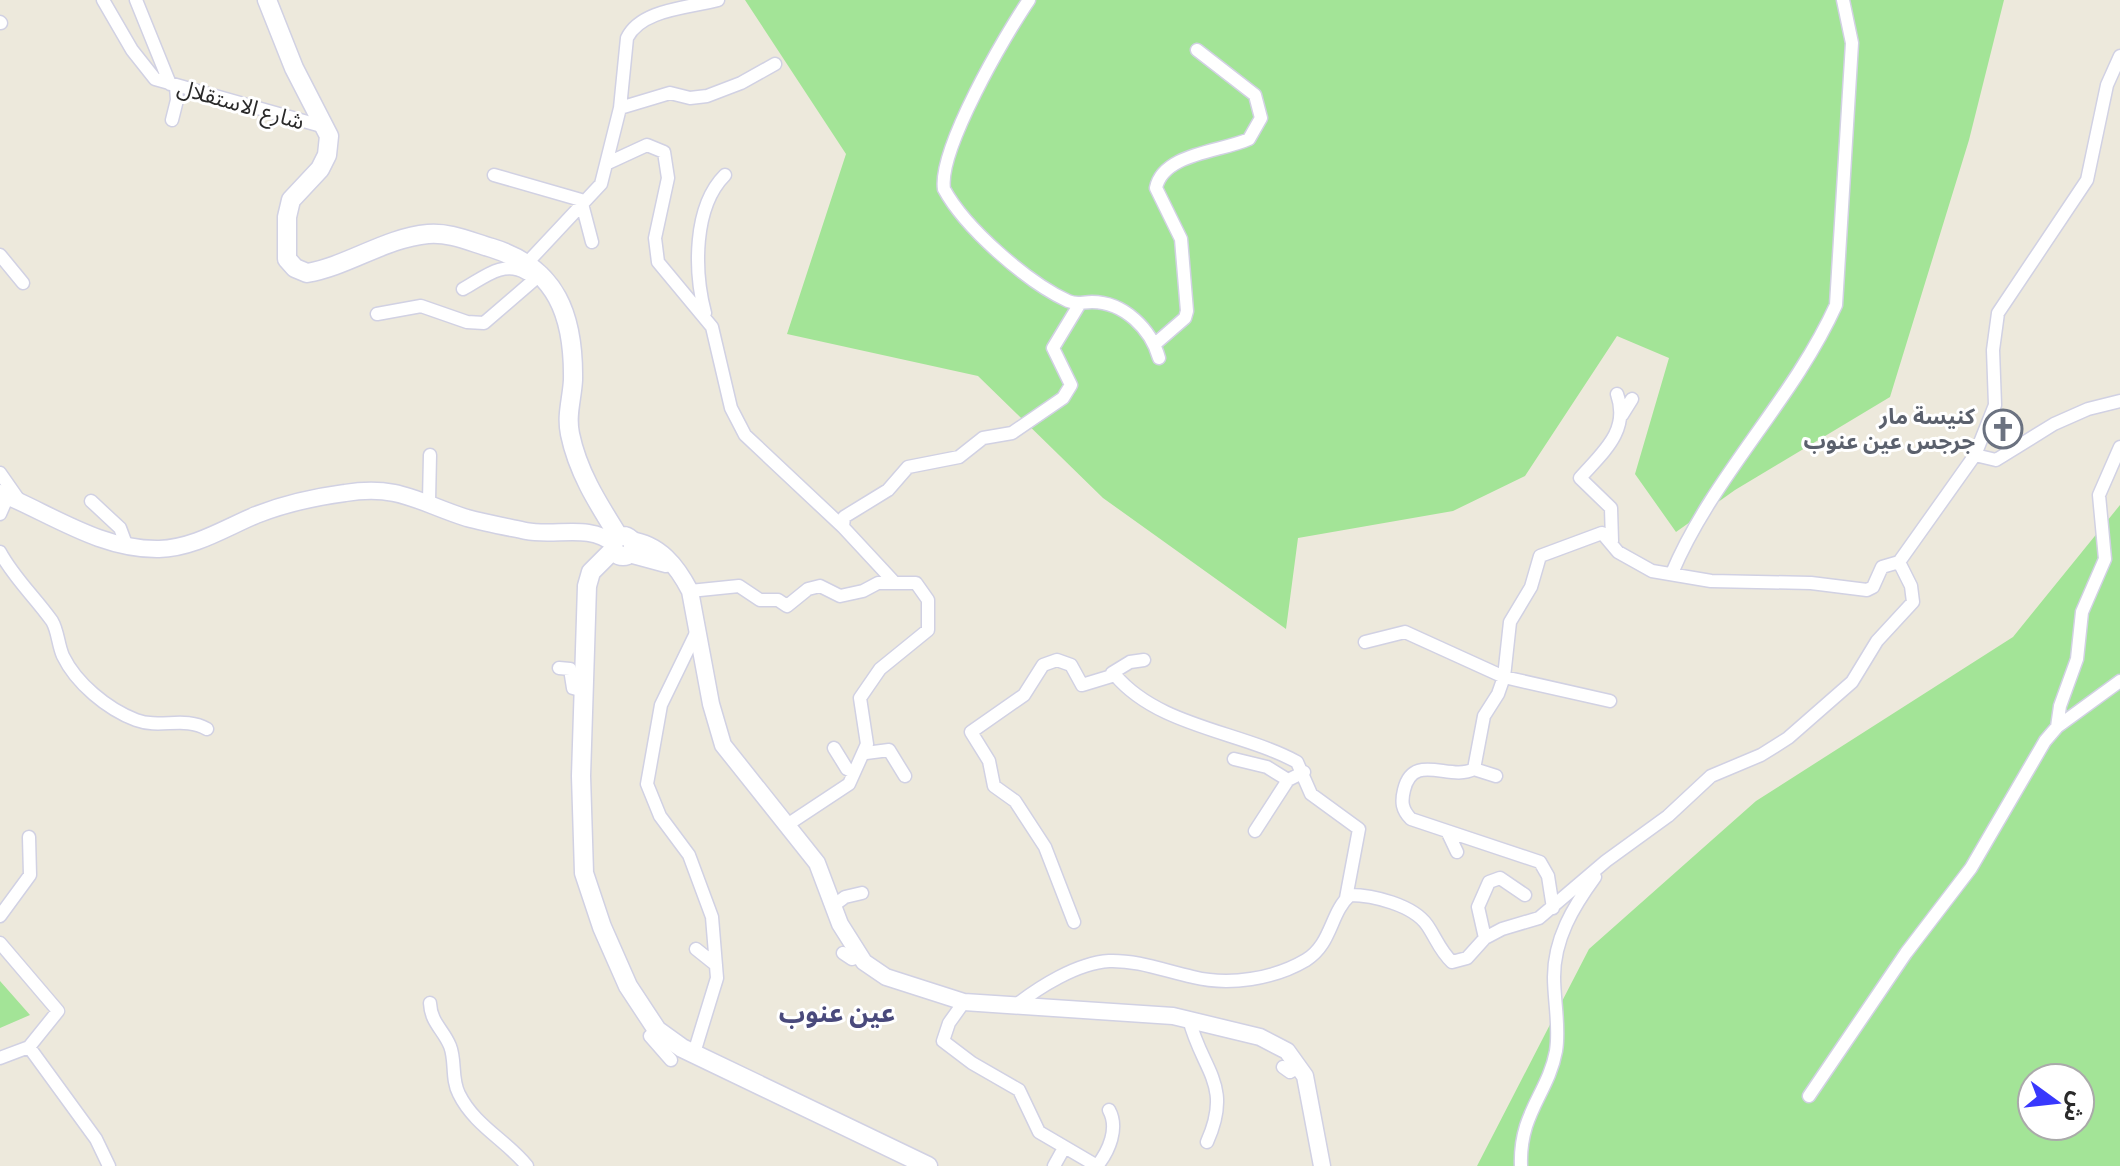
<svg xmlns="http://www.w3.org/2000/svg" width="2120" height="1166" font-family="'Exo 2','Noto Sans Arabic',sans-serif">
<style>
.green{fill:#a3e497;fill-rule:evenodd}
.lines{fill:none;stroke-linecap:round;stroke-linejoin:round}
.minor-casing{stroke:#d1d1e3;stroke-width:15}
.tertiary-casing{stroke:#d1d1e3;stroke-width:19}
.secondary-casing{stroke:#d1d1e3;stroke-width:21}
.minor{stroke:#fff;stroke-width:12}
.tertiary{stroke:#fff;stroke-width:16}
.secondary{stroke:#fff;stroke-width:18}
.labels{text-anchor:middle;stroke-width:6;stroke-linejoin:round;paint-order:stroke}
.street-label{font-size:22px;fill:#2a2a2a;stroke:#fff}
.worship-label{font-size:22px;font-weight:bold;fill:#5b616d;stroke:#fff;text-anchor:end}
.quarter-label{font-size:26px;font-weight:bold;fill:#4a4a7c;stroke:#fff}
</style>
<rect width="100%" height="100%" fill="#ede9dc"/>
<path class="green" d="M 745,0 L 2004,0 L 1969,140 L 1890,397 L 1735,490 L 1676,532 L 1635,474 L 1669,358 L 1617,336 L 1525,476 L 1453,511 L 1298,538 L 1286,629 L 1103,498 L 978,376 L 787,334 L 846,154 Z
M 2120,505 L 2120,1166 L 1477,1166 L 1589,949 L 1756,801 L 2013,637 ZM 2032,1078 L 2080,1078 L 2080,1126 L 2032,1126 Z
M 0,981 L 30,1015 L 0,1028 Z"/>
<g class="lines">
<defs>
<path id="minor" d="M 103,0 L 132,50 L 155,79 L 325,127
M 136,0 L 170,84
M 1029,0 C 1005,35 938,150 944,189 C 965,228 1027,282 1068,301 C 1077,305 1082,302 1092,302 C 1124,302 1151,329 1159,358
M 0,22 L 1,23
M 620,108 L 670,93 L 690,98 L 707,96 L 741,83 L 775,64
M 172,120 L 177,100 L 176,86
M 608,163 L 647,145 L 664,152 L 668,178 L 655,238 L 658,262 L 712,327 L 731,408 L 745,435 L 843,527
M 494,175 L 581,200 L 592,242
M 0,255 L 23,283
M 528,262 L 601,184 L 620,108 L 627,38 C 641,9 689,8 718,0
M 463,289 C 482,279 503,259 526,273
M 705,313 C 694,271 693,207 725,175
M 377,314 L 421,306 L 467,322 L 484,323 L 542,273
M 1155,344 L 1185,318 L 1187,311 L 1181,239 L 1156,188 C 1163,153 1221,152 1249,139 L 1261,118 L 1255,95 L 1197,50
M 1622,415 L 1632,399
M 1975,455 L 1996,460 L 2054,424 L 2088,409 L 2120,401
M 0,473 L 21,503
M 91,501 L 120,528 L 126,544
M 429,501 L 430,455
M 0,514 L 8,496
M 1612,541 L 1611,508 L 1580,478 C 1603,452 1630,431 1617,394
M 0,552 C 14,578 35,597 52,621 C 58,631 58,645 63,656 C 76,683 107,709 136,720 C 160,729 185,716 207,729
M 1672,573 C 1713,476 1793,400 1836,305 L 1852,43 L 1843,0
M 895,583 L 843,527 L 844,517 L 888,490 L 908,467 L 959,457 L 983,438 L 1012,433 L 1063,398 L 1071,385 L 1053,348 L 1079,305
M 690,591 L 739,586 L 760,600 L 778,600 L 787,606 L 808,589 L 820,586 L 840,596 L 863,591 L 878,583 L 916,583 L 928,600 L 928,630 L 880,669 L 860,698 L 867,744 L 849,784 L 787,825
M 1365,642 L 1405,632 L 1504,677 L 1610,701
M 559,668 L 570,669 L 573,688 L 584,691
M 1112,673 L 1130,662 L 1144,660
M 2057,727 L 2060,706 L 2077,659 L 2082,612 L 2105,559 L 2099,495 L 2120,447
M 834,748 L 847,769 L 853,772
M 866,753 L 889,750 L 905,776
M 1234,759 L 1267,767 L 1288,780 L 1304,772
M 1474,769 L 1496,776
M 1255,831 L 1288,780
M 1447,831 L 1457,852
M 833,906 L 845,897 L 862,893
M 1553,908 L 1548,876 L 1540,862 L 1411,819 C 1402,810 1401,802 1404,790 C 1413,751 1450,782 1474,769 L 1484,716 L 1498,694 L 1504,677 L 1510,622 L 1531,587 L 1540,556 L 1602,533 L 1618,552 L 1652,571 L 1711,581 L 1811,583 L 1867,590 L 1873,587 L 1882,567 L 1899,562
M 0,916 L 30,875 L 29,837
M 1074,922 L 1045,847 L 1015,801 L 994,786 L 989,761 L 971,732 L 1024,695 L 1043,665 L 1057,660 L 1071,665 L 1082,685 L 1115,675 C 1159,727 1240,731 1297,762 L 1311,794 L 1359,829 L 1346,898
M 1485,938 L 1478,907 L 1489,882 L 1500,878 L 1525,895
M 0,943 L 58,1011 L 29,1047 L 0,1058
M 696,949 L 716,965
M 843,953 L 852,959 L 858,957
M 964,1002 L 949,1023 L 943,1041 L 972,1063 L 1019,1090 L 1039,1132 L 1097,1166
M 430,1003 C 431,1023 443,1029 450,1046 C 456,1061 451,1079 459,1094 C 474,1125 507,1141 527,1166
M 1015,1006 C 1039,987 1077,963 1109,961 C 1138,960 1165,971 1193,977 C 1229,986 1274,979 1306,960 C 1332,944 1330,913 1350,895 C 1373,895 1413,905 1427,925 C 1436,938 1440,951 1452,962 L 1467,958 L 1485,938 L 1502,929 L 1539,918 L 1606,861 L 1668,816 L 1711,776 L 1761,755 L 1788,738 L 1852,682 L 1877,641 L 1913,602 L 1911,586 L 1899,562 L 1975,455 L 1995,405 L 1993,350 L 1998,313 L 2087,180 L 2107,85 L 2120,56
M 1189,1019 C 1202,1071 1233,1084 1207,1142
M 657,1030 L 650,1036 L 671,1060
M 29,1047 L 96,1139 L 109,1166
M 694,1053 L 717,978 L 712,917 L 689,855 L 660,816 L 647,784 L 661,705 L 696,633
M 1283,1067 L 1290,1072 L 1299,1067
M 1809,1096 L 1906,953 L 1971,868 L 2045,741 L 2057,727 L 2120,681
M 1054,1166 L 1064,1148
M 1097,1166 C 1109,1151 1119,1128 1109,1110
M 1521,1166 C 1519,1113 1548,1094 1556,1051 C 1560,1027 1554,1001 1554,977 C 1554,939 1573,907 1595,877"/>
<path id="tertiary" d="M 0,493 C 51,514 101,550 159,549 C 194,548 225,528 256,515 C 284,504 315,497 345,493 C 399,484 419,503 467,518 C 486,523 507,527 526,531 C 556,537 589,523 614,544
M 630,540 C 660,544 677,566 690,591 L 711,704 L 723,745 L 817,863 L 840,924 L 864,962 L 886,977 L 964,1002 L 1173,1016 L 1260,1037 L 1287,1051 L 1305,1076 L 1322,1166
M 629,554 L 666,564"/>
<path id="secondary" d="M 267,0 L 294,68 L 329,136 L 327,155 L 320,169 L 291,200 L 287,217 L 287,259 L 295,268 L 307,273 C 348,266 385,238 428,234 C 450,232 471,242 492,248 C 557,268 574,316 573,380 C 572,399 566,415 570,434 C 578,473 599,505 619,537
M613 546a10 10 0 1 1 20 0a10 10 0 1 1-20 0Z
M 614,549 L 591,572 L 587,586 L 581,776 L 584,873 L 602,927 L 628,986 L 657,1030 L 682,1048 L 928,1166"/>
</defs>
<use href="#minor" class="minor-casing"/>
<use href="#tertiary" class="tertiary-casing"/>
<use href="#secondary" class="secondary-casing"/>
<use href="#minor" class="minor"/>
<use href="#tertiary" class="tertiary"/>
<use href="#secondary" class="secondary"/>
</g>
<defs>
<symbol id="church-ring" viewBox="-11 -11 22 22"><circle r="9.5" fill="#fff" stroke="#6b7280" stroke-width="1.5"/><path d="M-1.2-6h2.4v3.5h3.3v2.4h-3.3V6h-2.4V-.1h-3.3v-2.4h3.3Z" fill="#6b7280"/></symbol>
</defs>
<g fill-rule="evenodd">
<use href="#church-ring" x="1981" y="407" width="44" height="44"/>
</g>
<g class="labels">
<g class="street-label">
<text transform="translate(241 104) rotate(16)" y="8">شارع الاستقلال</text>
</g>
<g class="worship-label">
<text x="1975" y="424">كنيسة مار<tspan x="1975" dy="25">جرجس عين عنوب</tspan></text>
</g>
<g class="quarter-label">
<text x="837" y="1022">عين عنوب</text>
</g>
</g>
<g transform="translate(2056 1102) rotate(105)"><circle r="38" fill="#ffffff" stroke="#aaaaaa" stroke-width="2"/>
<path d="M0-6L14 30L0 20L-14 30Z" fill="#3838fd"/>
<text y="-12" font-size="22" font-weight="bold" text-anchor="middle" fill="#2a2a2a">ش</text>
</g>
</svg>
